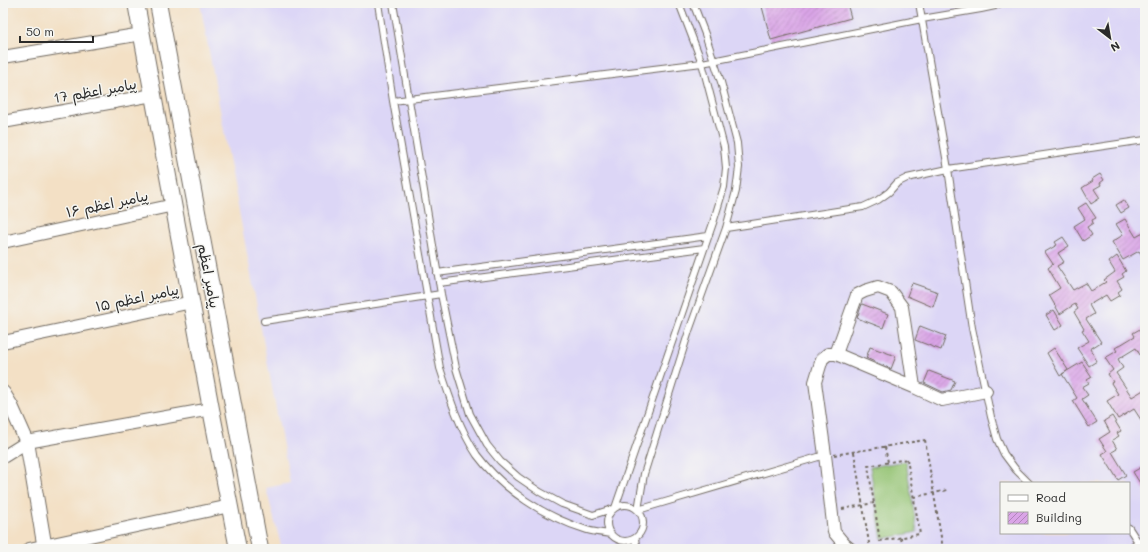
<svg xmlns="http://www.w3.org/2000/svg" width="1148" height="552" font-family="Mali,'Playpen Sans Arabic',sans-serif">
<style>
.built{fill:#dcd6f6;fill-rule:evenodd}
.pitch{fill:#93c271;stroke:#5f764e}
.building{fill:url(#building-hatch)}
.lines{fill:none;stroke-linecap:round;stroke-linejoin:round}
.service-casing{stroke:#716a61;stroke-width:8}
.minor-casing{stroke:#716a61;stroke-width:14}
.tertiary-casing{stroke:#716a61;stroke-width:16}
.secondary-casing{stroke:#716a61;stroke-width:18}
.path{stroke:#716a61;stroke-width:2;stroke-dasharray:3 3;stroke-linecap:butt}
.service{stroke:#fff;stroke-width:6}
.minor{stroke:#fff;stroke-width:12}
.tertiary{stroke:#fff;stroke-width:14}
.secondary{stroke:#fff;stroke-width:16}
.labels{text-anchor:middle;stroke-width:3;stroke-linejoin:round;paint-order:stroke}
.street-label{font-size:14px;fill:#2b2b2b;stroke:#f6f6f2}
</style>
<defs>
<pattern id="building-hatch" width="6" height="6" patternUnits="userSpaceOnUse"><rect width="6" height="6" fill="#daa4e7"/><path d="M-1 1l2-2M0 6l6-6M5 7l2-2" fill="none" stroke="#b186bb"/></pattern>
</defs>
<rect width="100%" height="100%" fill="#f6f6f2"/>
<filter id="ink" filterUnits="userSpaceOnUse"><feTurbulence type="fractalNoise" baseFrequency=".025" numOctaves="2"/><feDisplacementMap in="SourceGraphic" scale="8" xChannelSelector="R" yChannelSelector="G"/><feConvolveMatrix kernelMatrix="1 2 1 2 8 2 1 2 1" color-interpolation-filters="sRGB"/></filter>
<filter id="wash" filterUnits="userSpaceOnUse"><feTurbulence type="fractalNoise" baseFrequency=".012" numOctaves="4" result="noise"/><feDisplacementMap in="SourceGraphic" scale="16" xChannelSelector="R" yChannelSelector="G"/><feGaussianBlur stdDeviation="0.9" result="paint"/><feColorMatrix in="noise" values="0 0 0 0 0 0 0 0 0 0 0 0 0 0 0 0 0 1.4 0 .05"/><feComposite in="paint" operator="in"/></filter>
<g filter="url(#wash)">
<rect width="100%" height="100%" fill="#f3e0c5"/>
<path class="built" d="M 200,3 L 1145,3 L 1145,549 L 282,549 L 266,488 L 290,483 ZM 1001,483 L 1129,483 L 1129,533 L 1001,533 Z"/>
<path class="pitch" d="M 906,461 L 917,532 L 882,539 L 870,467 Z"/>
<g id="blocks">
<path class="building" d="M 761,3 L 847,3 L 851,18 L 771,40 Z
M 1100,174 L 1104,180 L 1100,183 L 1101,185 L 1094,189 L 1100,198 L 1091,204 L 1082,188 L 1093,181 L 1092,179 Z
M 1124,200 L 1129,208 L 1121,213 L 1116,205 Z
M 1086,203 L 1096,218 L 1092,220 L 1093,223 L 1087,227 L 1092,235 L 1083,241 L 1074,226 L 1085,219 L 1078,208 Z
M 1125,219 L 1136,237 L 1145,232 L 1145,260 L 1139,251 L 1123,260 L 1112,242 L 1123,235 L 1116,224 Z
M 1063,237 L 1069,246 L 1058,253 L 1064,262 L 1057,266 L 1073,290 L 1086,283 L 1091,291 L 1106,282 L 1104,280 L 1115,272 L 1109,262 L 1117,256 L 1126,271 L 1122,274 L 1124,277 L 1117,281 L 1122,289 L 1118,292 L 1120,295 L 1110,301 L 1106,295 L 1089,305 L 1094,314 L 1086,319 L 1101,342 L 1090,349 L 1097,361 L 1089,366 L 1077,348 L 1089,341 L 1082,330 L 1084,329 L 1074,312 L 1078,309 L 1075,304 L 1060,314 L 1049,295 L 1060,288 L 1048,268 L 1053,264 L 1045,252 L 1057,245 L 1055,242 Z
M 912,283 L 938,292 L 933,307 L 907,296 Z
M 862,304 L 888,314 L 883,328 L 857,318 Z
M 1054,310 L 1063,325 L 1055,330 L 1046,315 Z
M 920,326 L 946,336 L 941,350 L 915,340 Z
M 1145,326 L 1145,351 L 1140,355 L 1136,348 L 1118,359 L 1123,368 L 1116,373 L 1132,397 L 1145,389 L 1145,426 L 1134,409 L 1118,419 L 1107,401 L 1118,394 L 1111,383 L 1113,382 L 1108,374 L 1113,370 L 1105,358 L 1117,351 L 1115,348 L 1135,336 L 1133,333 Z
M 870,347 L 896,356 L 891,369 L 866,358 Z
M 1054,348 L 1068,370 L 1060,376 L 1047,353 Z
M 1082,362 L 1092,377 L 1087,380 L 1089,383 L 1082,387 L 1088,395 L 1082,399 L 1097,422 L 1089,427 L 1073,401 L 1077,398 L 1062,374 Z
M 929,371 L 955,381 L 951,390 L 943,392 L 924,383 Z
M 1112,416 L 1121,431 L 1117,433 L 1119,436 L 1112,440 L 1117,449 L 1112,452 L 1126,475 L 1118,480 L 1102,454 L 1107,451 L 1099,439 L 1110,432 L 1104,421 Z
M 1145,465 L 1145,491 L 1133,472 Z"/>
</g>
</g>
<g filter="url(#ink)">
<use href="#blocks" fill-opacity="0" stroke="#716a61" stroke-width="1"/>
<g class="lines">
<defs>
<path id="service" d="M 378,3 L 393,101 L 440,368 C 449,396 460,430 477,455 C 503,490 545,517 587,530 C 594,532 603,533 611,534
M 393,3 L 441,294 L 456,368 L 470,414 L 487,445 L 500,461 L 518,477 L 540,492 L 562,504 L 593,515 L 615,508 L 713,223 L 724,187 L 726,168 L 724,147 L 702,63 L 679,3
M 693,3 L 705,34 L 721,82 L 737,143 L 739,167 L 736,191 L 726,228 L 689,331 L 644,474 L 638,510 L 825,455
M 919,3 L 948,169 L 972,328 L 991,417 L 997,439 L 1004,454 L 1016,470 L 1029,483
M 393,101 L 702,63 L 922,19 L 981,9 L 995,6 L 1000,3
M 726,228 L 863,207 L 878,200 L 889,192 L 897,183 L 907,178 L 948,169 L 1145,140
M 437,273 L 708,236
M 439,283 L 704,248
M 264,321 L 441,294
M607 523a18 18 0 1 1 36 0a18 18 0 1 1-36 0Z
M 1129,528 L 1138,542
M 635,539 L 637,549
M 1131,549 C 1134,543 1139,541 1145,541"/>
<path id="minor" d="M 3,57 L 142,34
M 3,122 L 153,95
M 3,242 L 174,205
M 3,342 L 192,302
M 836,354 L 914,387 L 942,400 L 986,391
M 3,457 L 27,442 L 211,409
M 29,549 L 230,506
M 850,549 L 844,544 L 834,532 L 825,455 L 815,382 L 822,359 L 828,354 L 836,354 L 857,295 L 865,291 L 878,287 L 891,292 L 902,307 L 914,387"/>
<path id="tertiary" d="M 3,393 L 11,406 L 27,442 L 45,549"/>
<path id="secondary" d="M 136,3 L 211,409 L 238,549
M 158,3 L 260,549"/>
</defs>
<use href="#service" class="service-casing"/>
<use href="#minor" class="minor-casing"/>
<use href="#tertiary" class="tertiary-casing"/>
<use href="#secondary" class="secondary-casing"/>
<path class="path" d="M 925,440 L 943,549
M 885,447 L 888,462
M 854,452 L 870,549
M 834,455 L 925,440
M 907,459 L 920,534 L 880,541 L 868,466 Z
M 914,497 L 948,490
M 842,509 L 874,503
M 901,538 L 903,549"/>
<use href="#service" class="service"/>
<use href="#minor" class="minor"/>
<use href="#tertiary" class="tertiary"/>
<use href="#secondary" class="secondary"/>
</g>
</g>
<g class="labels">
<g class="street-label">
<text transform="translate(95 91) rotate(-10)" y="5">پیامبر اعظم 17</text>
<text transform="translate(107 204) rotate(-12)" y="5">پیامبر اعظم ۱۶</text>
<text transform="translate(209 276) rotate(79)" y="5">پیامبر اعظم</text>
<text transform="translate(137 298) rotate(-12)" y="5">پیامبر اعظم ۱۵</text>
</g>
</g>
<rect width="1148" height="552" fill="none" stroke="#f6f6f2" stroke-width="16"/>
<rect x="1000" y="482" width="130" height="52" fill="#f6f6f2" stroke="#a5a5a2"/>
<rect x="1008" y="495" width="20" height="6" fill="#ffffff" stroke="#a5a5a2"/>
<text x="1036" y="502" font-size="12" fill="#2b2b2b">Road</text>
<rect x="1008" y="512" width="20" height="12" fill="url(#building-hatch)" stroke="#a5a5a2"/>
<text x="1036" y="522" font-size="12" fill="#2b2b2b">Building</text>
<g transform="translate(1110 38) rotate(149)" stroke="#f6f6f2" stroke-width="3" paint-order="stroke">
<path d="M0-3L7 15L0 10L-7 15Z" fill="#2b2b2b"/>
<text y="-6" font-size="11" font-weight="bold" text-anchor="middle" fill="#2b2b2b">N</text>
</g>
<path d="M20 36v6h73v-6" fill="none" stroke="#2b2b2b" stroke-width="2"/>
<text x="26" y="36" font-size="12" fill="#2b2b2b" stroke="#f6f6f2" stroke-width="3" paint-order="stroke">50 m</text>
</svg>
